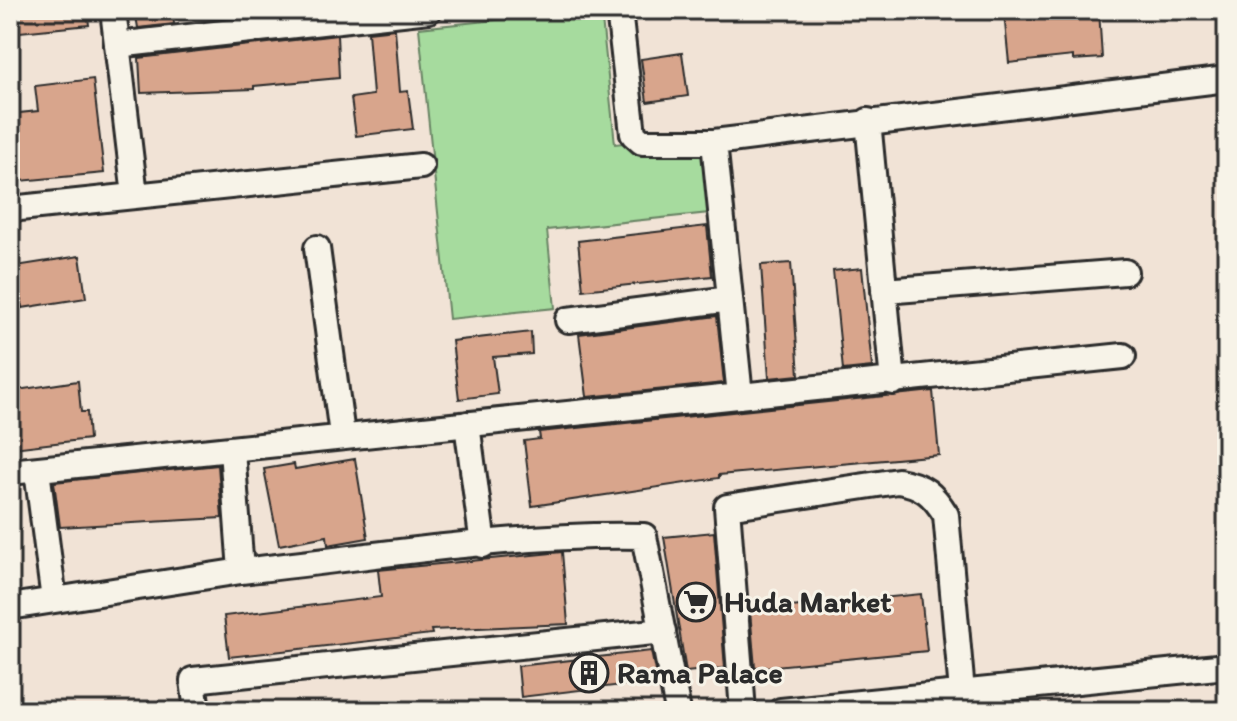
<svg xmlns="http://www.w3.org/2000/svg" width="1237" height="721" font-family="Itim,sans-serif">
<style>
.green{fill:#a6db9e;stroke:#688364;stroke-width:2}
.building{fill:#d8a58c;stroke:#2b2b2b;stroke-width:2}
.lines{fill:none;stroke-linecap:round;stroke-linejoin:round}
.minor-casing{stroke:#2b2b2b;stroke-width:30}
.minor{stroke:#f7f3e8;stroke-width:24}
.labels{text-anchor:middle;stroke-width:6;stroke-linejoin:round;paint-order:stroke}
.poi-label{font-size:30px;font-weight:bold;fill:#2b2b2b;stroke:#f7f3e8;text-anchor:start}
</style>
<rect width="100%" height="100%" fill="#f1e3d6"/>
<filter id="ink" filterUnits="userSpaceOnUse"><feTurbulence type="fractalNoise" baseFrequency=".0125" numOctaves="2"/><feDisplacementMap in="SourceGraphic" scale="16" xChannelSelector="R" yChannelSelector="G"/><feConvolveMatrix kernelMatrix="1 2 1 2 8 2 1 2 1" color-interpolation-filters="sRGB"/></filter>
<g filter="url(#ink)">
<path class="green" d="M 505,10 L 601,10 L 615,144 L 701,135 L 709,213 L 547,230 L 555,308 L 449,319 L 419,28 L 505,19 Z"/>
<path class="building" d="M 10,10 L 87,10 L 89,25 L 10,33 Z
M 135,10 L 173,10 L 174,24 L 138,28 Z
M 1036,10 L 1099,10 L 1102,58 L 1073,60 L 1073,56 L 1009,63 L 1004,13 Z
M 395,29 L 400,92 L 408,91 L 413,129 L 356,136 L 351,98 L 373,95 L 368,32 Z
M 337,35 L 339,78 L 254,86 L 254,89 L 141,93 L 139,58 Z
M 682,53 L 688,96 L 647,102 L 641,59 Z
M 93,79 L 104,173 L 10,182 L 10,114 L 38,111 L 35,86 Z
M 707,226 L 712,276 L 583,290 L 578,241 Z
M 80,256 L 86,298 L 22,308 L 16,266 Z
M 791,263 L 799,375 L 769,378 L 761,265 Z
M 862,268 L 872,367 L 843,370 L 833,271 Z
M 717,316 L 724,383 L 587,397 L 579,334 Z
M 531,332 L 532,354 L 493,357 L 498,394 L 459,399 L 452,341 Z
M 78,381 L 81,412 L 87,412 L 89,439 L 13,448 L 10,391 Z
M 933,391 L 939,455 L 719,475 L 719,478 L 532,506 L 524,441 L 540,439 L 539,432 Z
M 355,459 L 368,538 L 328,545 L 327,536 L 279,545 L 264,469 L 294,464 L 295,469 Z
M 218,465 L 222,518 L 60,527 L 54,482 Z
M 714,532 L 725,668 L 686,672 L 664,537 Z
M 562,552 L 568,624 L 431,630 L 432,634 L 229,657 L 224,616 L 381,597 L 378,570 Z
M 921,594 L 927,651 L 755,668 L 750,611 Z
M 651,651 L 657,681 L 521,697 L 518,666 Z"/>
<g class="lines">
<defs>
<path id="minor" d="M 113,10 L 135,195
M 619,10 L 633,134 L 642,142 L 714,142 L 1227,79
M 117,45 L 429,10
M 868,121 L 893,382
M 714,142 L 740,396
M 10,209 L 421,166
M 317,248 L 342,435
M 884,291 L 1125,272
M 568,320 L 730,299
M 467,424 L 483,545
M 232,450 L 241,571 C 374,557 510,533 644,536 L 678,711
M 37,470 L 54,600
M 10,472 L 1123,356
M 10,607 L 241,571
M 197,711 L 193,680 L 663,631
M 743,711 L 727,507 L 898,481 C 923,485 933,494 946,515 L 962,692
M 781,711 L 1227,666"/>
</defs>
<use href="#minor" class="minor-casing"/>
<use href="#minor" class="minor"/>
</g>
</g>
<defs>
<symbol id="supermarket-ring" viewBox="-11 -11 22 22"><circle r="9.5" fill="#f7f3e8" stroke="#2b2b2b" stroke-width="1.5"/><path d="M-6-5.5h2.5l.6 2H6L4.5 2H-2.5L-4.4-4H-6ZM-1.5 3.2a1.3 1.3 0 1 0 .1 0ZM3 3.2a1.3 1.3 0 1 0 .1 0Z" fill="#2b2b2b"/></symbol>
<symbol id="building-ring" viewBox="-11 -11 22 22"><circle r="9.5" fill="#f7f3e8" stroke="#2b2b2b" stroke-width="1.5"/><path d="M-4-6H4V6H1V3H-1V6H-4ZM-2.5-4.3h1.7v1.8h-1.7ZM.8-4.3h1.7v1.8H.8ZM-2.5-1h1.7V.8h-1.7ZM.8-1h1.7V.8H.8Z" fill="#2b2b2b"/></symbol>
</defs>
<g fill-rule="evenodd">
<use href="#supermarket-ring" x="674" y="580" width="44" height="44"/>
<use href="#building-ring" x="567" y="651" width="44" height="44"/>
</g>
<g class="labels">
<g class="poi-label">
<text x="724" y="612">Huda Market</text>
<text x="617" y="683">Rama Palace</text>
</g>
</g>
<rect width="1237" height="721" fill="none" stroke="#f7f3e8" stroke-width="40"/>
<rect x="20" y="20" width="1197" height="681" fill="none" stroke="#2b2b2b" stroke-width="3" filter="url(#ink)"/>
</svg>
